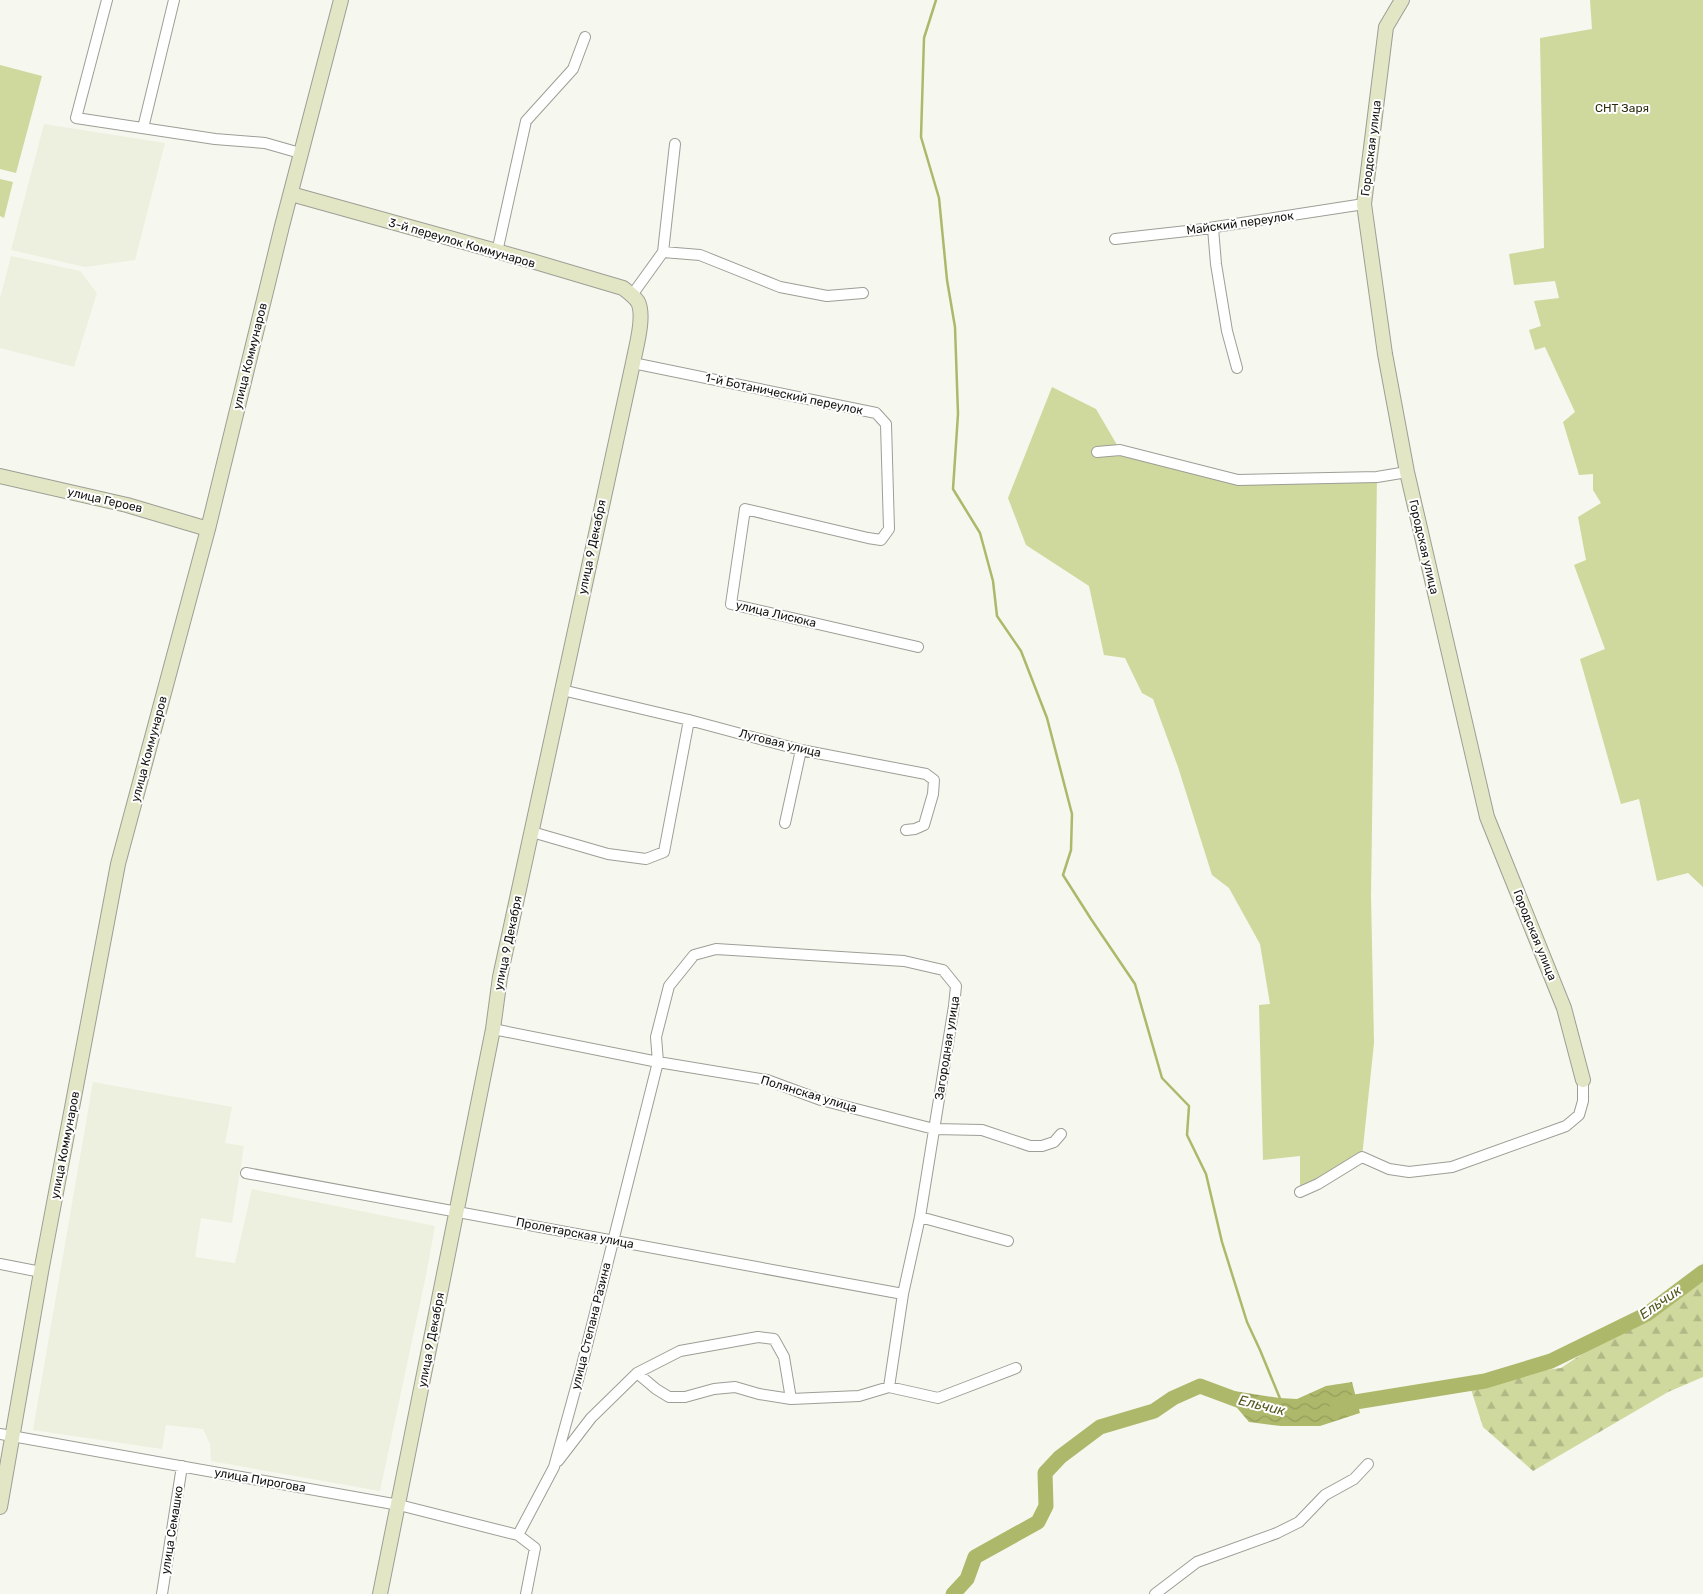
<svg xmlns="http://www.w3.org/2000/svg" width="1703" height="1594" font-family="Rubik,sans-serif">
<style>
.built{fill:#edf0df}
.green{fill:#cfd89d}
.forest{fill:url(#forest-firs)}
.water{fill:url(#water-waves)}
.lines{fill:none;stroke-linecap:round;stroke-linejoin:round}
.stream{stroke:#aeb86a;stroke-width:2.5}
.river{stroke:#aeb86a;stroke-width:15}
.street-casing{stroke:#9d9e96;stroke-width:12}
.secondary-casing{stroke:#9d9e96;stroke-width:16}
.street{stroke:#fff;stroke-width:10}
.secondary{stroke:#e3e6c5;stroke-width:14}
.labels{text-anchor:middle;stroke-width:4;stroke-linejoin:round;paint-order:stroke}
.park-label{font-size:12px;fill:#2b2e0c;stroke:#fff}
.street-label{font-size:12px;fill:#141512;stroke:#fff}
.water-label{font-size:14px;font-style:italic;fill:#535920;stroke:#fff}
</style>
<defs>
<pattern id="forest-firs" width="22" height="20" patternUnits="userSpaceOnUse" patternTransform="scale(1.25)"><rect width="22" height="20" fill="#cfd89d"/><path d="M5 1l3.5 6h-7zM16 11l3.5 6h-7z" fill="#b1b886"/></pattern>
<pattern id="water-waves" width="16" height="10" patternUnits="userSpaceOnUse" patternTransform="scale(1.25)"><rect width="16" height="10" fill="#aeb86a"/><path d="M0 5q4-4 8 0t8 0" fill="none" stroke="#959d5b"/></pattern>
</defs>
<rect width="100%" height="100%" fill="#f6f7ee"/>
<path class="built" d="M 44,124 L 165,143 L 135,260 L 85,267 L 11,250 Z
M 11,256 L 80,271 L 97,293 L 74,367 L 0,348 L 0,298 Z
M 93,1082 L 232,1107 L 225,1143 L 244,1146 L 232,1223 L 201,1218 L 195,1257 L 235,1263 L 252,1189 L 435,1226 L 426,1275 L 380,1491 L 211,1461 L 210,1444 L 203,1429 L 166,1425 L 162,1449 L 33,1430 Z"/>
<path class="green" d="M 1590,0 L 1703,0 L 1703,887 L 1688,873 L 1657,881 L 1639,799 L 1621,804 L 1580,659 L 1605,649 L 1574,565 L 1586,560 L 1578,517 L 1601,503 L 1593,490 L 1593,474 L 1579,475 L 1563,422 L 1575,412 L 1545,347 L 1535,350 L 1529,330 L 1541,326 L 1534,301 L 1559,298 L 1555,281 L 1514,285 L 1509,254 L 1544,248 L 1540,38 L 1592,29 Z
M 0,65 L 42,76 L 16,173 L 0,169 Z
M 0,179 L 13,182 L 4,218 L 0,216 Z
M 1052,387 L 1096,409 L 1120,450 L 1227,478 L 1377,477 L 1371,895 L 1374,1043 L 1362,1157 L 1300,1192 L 1300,1156 L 1263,1160 L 1259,1005 L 1270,1004 L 1260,944 L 1229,888 L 1212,875 L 1178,767 L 1153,699 L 1142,693 L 1125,658 L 1104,655 L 1089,586 L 1026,545 L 1008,498 Z"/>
<path class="forest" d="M 1703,1263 L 1703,1377 L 1668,1392 L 1533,1471 L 1483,1427 L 1468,1380 L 1561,1368 L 1677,1291 Z"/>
<path class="water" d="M 1352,1382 L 1360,1413 L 1320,1426 L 1281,1426 L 1249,1422 L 1238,1409 L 1231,1398 L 1234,1391 L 1279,1398 L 1297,1399 L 1326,1386 Z"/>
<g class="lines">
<path class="stream" d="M 936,0 L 924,38 L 921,137 L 939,198 L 947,280 L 955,327 L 958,414 L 953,489 L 980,533 L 993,581 L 997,616 L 1021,651 L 1047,718 L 1072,814 L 1071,850 L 1063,875 L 1091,919 L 1135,984 L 1162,1078 L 1189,1106 L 1187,1135 L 1206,1174 L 1222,1242 L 1247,1322 L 1260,1350 L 1281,1401"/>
<path class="river" d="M 1337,1405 L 1485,1381 L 1551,1361 L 1647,1314 L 1703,1272
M 953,1594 L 967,1579 L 975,1557 L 1038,1522 L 1046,1506 L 1045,1473 L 1060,1457 L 1100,1427 L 1154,1411 L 1173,1398 L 1200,1386 L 1251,1405"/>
<defs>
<path id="street" d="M 107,0 L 76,118 L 215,139 L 265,143 L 300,153
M 143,128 L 174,0
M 1213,228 L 1216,264 L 1227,331 L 1237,368
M 1115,239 L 1196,230 L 1364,204
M 497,252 L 526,121 L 573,69 L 585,37
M 663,252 L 700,255 L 780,287 L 827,296 L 863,293
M 632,295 L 663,252 L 675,144
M 633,363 L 876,413 L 886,424 L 889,529 L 881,540 L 868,538 L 745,509 L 731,604 L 918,647
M 1097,452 L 1120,450 L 1238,480 L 1377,477 L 1407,472
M 562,690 L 689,720 L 801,750 L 926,774 L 934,780 L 933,794 L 924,825 L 915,829 L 906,830
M 785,823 L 801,750
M 532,832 L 608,854 L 646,859 L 664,852 L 689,720
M 493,1029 L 658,1062 L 767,1080 L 821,1100 L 934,1129 L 982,1130 L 1030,1146 L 1042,1146 L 1054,1142 L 1061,1134
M 246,1173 L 903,1294
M 1300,1192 L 1318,1184 L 1362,1157 L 1389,1169 L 1409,1172 L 1452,1167 L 1566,1126 L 1579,1115 L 1583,1101 L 1583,1080
M 920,1217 L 1008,1241
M 0,1264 L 41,1272
M 637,1373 L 656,1389 L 669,1397 L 685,1397 L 714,1389 L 735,1387 L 759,1394 L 791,1399
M 0,1434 L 399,1505 L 518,1535
M 558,1461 L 591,1418 L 637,1373 L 680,1351 L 758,1337 L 774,1339 L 784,1357 L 791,1399 L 859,1396 L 889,1387 L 938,1398 L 1016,1368
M 162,1594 L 182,1466
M 526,1594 L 535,1548 L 518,1535 L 554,1467 L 581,1369 L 658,1062 L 656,1037 L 669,986 L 694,955 L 716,949 L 904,961 L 943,970 L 956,986 L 954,1006 L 920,1217 L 903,1294 L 889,1387
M 1155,1594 L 1197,1562 L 1277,1533 L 1299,1522 L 1325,1495 L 1354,1479 L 1368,1464"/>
<path id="secondary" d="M 1402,0 L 1386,27 L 1364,204 L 1385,354 L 1407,472 L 1487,817 L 1564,1008 L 1583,1080
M 291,194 L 532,261 L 623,288 C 628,292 634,296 638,302 C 645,316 636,347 633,363 L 500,977 L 493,1029 L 380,1594
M 0,476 L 127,505 L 208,529
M 0,1507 L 41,1272 L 118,864 L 208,529 L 282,226 L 341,0"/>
</defs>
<use href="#street" class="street-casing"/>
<use href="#secondary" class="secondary-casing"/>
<use href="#street" class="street"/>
<use href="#secondary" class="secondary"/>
</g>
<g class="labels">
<g class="park-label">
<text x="1622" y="112">СНТ Заря</text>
</g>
<g class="street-label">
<text transform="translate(1371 148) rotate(-83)" y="4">Городская улица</text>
<text transform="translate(1240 223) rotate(-8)" y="4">Майский переулок</text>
<text transform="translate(462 243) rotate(16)" y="4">3-й переулок Коммунаров</text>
<text transform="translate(250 356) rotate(-76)" y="4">улица Коммунаров</text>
<text transform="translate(784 394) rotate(12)" y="4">1-й Ботанический переулок</text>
<text transform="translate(105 500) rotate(13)" y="4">улица Героев</text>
<text transform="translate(592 547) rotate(-78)" y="4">улица 9 Декабря</text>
<text transform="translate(1424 547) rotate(77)" y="4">Городская улица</text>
<text transform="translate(776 614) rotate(13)" y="4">улица Лисюка</text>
<text transform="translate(780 743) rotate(14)" y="4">Луговая улица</text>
<text transform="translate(149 749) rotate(-75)" y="4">улица Коммунаров</text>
<text transform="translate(1535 935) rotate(68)" y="4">Городская улица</text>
<text transform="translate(508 943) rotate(-78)" y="4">улица 9 Декабря</text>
<text transform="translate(947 1048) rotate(-81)" y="4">Загородная улица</text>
<text transform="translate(809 1094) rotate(17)" y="4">Полянская улица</text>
<text transform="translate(65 1145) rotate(-79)" y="4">улица Коммунаров</text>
<text transform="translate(575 1233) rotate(11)" y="4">Пролетарская улица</text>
<text transform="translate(591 1326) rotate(-76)" y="4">улица Степана Разина</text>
<text transform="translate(431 1340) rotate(-79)" y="4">улица 9 Декабря</text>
<text transform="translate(260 1480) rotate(10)" y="4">улица Пирогова</text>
<text transform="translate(172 1530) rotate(-81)" y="4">улица Семашко</text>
</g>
<g class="water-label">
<text transform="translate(1660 1302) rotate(-35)" y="5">Ельчик</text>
<text transform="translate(1262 1405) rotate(14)" y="5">Ельчик</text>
</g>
</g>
</svg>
